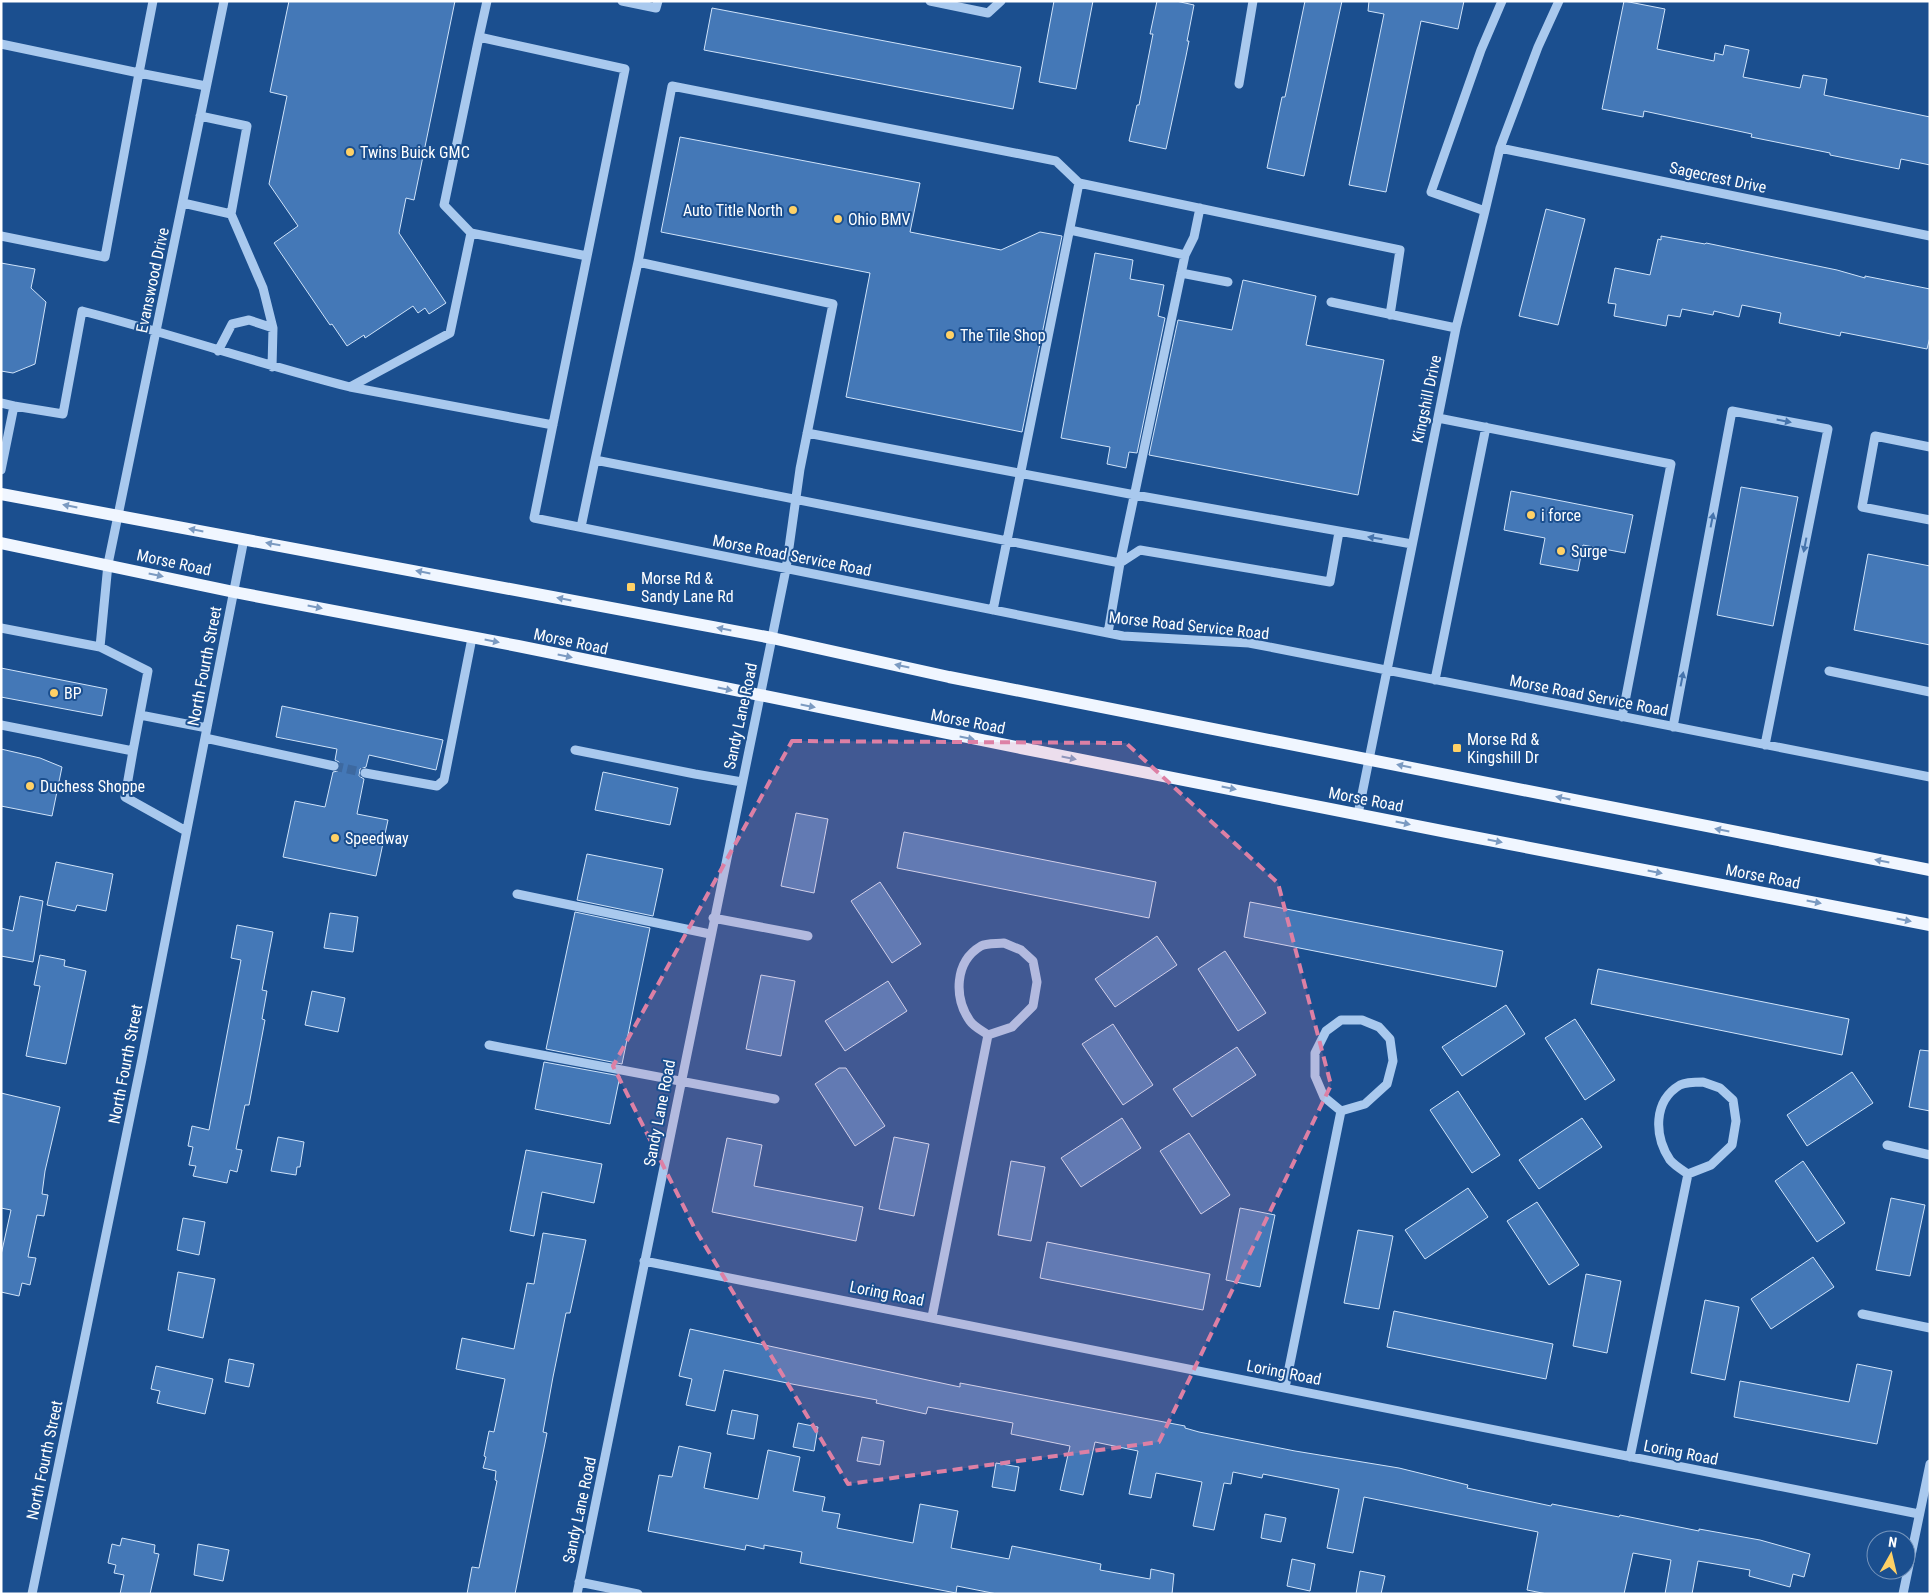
<svg xmlns="http://www.w3.org/2000/svg" width="1931" height="1595" font-family="'Roboto Condensed',sans-serif">
<style>
.building{fill:#4478b7;stroke:#cfe3fa}
.lines{fill:none;stroke-linecap:round;stroke-linejoin:round}
.minor-tunnel{stroke:#3d69a0;stroke-width:9;stroke-dasharray:9 4.5;stroke-linecap:butt}
.minor{stroke:#a9c9ee;stroke-width:9}
.major{stroke:#f0f6ff;stroke-width:12}
.oneway{fill:#4674ac}
.oneway2{fill:#7b9ac1}
.marked{fill:#dd80a5;fill-opacity:0.2;stroke:#dd80a5;stroke-width:4;stroke-dasharray:10 6;stroke-linejoin:round}
.poi-dot{fill:#ffd166;stroke:#1b4f8f;stroke-width:2}
.labels{text-anchor:middle;stroke-width:4;stroke-linejoin:round;paint-order:stroke}
.poi-label{font-size:16px;fill:#fff;stroke:#1b4f8f;text-anchor:start}
.street-label{font-size:16px;fill:#fff;stroke:#1b4f8f}
</style>
<rect width="100%" height="100%" fill="#1b4f8f"/>
<path class="building" d="M 289,1 L 455,1 L 414,200 L 406,198 L 399,233 L 446,303 L 429,314 L 425,308 L 418,313 L 413,306 L 365,338 L 364,335 L 347,346 L 332,324 L 330,325 L 274,243 L 298,226 L 269,184 L 287,96 L 270,92 Z
M 1054,1 L 1093,1 L 1076,89 L 1039,82 Z
M 1157,1 L 1176,1 L 1194,5 L 1187,41 L 1189,41 L 1186,56 L 1166,149 L 1129,141 L 1137,105 L 1139,105 L 1153,34 L 1150,34 Z
M 1305,1 L 1342,1 L 1304,176 L 1267,168 L 1282,97 L 1285,97 Z
M 1369,1 L 1464,1 L 1458,29 L 1421,21 L 1386,192 L 1349,185 L 1384,14 L 1368,11 Z
M 1624,1 L 1665,9 L 1657,49 L 1714,61 L 1715,53 L 1723,55 L 1725,45 L 1749,50 L 1743,77 L 1800,88 L 1803,75 L 1827,79 L 1824,95 L 1930,117 L 1930,165 L 1901,159 L 1899,169 L 1830,155 L 1830,153 L 1751,137 L 1752,134 L 1644,111 L 1643,117 L 1602,109 Z
M 712,8 L 1021,67 L 1013,109 L 704,50 Z
M 680,137 L 920,183 L 910,232 L 1001,250 L 1040,232 L 1062,236 L 1022,432 L 846,397 L 870,273 L 661,232 Z
M 1546,209 L 1585,219 L 1558,325 L 1519,316 Z
M 1661,236 L 1705,244 L 1706,243 L 1837,270 L 1865,278 L 1865,276 L 1930,289 L 1930,337 L 1927,349 L 1841,332 L 1840,336 L 1779,323 L 1781,313 L 1742,305 L 1739,317 L 1714,311 L 1713,315 L 1682,309 L 1680,317 L 1668,315 L 1666,326 L 1614,316 L 1616,304 L 1608,303 L 1615,268 L 1650,275 L 1658,239 L 1661,240 Z
M 1095,253 L 1133,260 L 1130,279 L 1164,285 L 1158,316 L 1165,318 L 1137,453 L 1129,452 L 1126,468 L 1107,464 L 1110,447 L 1061,438 Z
M 1,263 L 35,269 L 31,288 L 46,302 L 35,364 L 13,373 L 1,371 Z
M 1243,280 L 1316,296 L 1306,345 L 1384,360 L 1358,495 L 1149,455 L 1178,320 L 1232,330 Z
M 1741,487 L 1798,497 L 1773,626 L 1717,615 Z
M 1511,491 L 1633,515 L 1625,553 L 1583,545 L 1578,571 L 1540,564 L 1545,538 L 1504,530 Z
M 1868,554 L 1930,566 L 1930,645 L 1854,630 Z
M 1,668 L 107,689 L 102,716 L 1,697 Z
M 282,706 L 443,740 L 436,770 L 369,755 L 366,767 L 360,769 L 359,776 L 364,779 L 357,814 L 388,820 L 376,876 L 283,857 L 295,801 L 325,807 L 333,772 L 338,771 L 340,767 L 339,762 L 335,760 L 337,749 L 276,737 Z
M 1,749 L 40,758 L 62,767 L 52,816 L 1,806 Z
M 603,772 L 678,788 L 670,825 L 595,810 Z
M 796,813 L 828,819 L 814,893 L 781,886 Z
M 904,832 L 1156,882 L 1149,918 L 897,868 Z
M 587,854 L 663,869 L 653,916 L 577,900 Z
M 56,862 L 113,874 L 106,911 L 77,905 L 75,911 L 47,905 Z
M 880,882 L 921,944 L 892,963 L 851,901 Z
M 20,896 L 43,901 L 33,962 L 1,956 L 1,928 L 13,931 Z
M 1250,902 L 1503,951 L 1496,987 L 1244,937 Z
M 575,912 L 650,928 L 622,1064 L 546,1049 Z
M 330,913 L 358,917 L 353,952 L 324,948 Z
M 237,925 L 273,932 L 262,990 L 267,991 L 262,1019 L 265,1020 L 249,1105 L 245,1105 L 236,1149 L 242,1150 L 237,1172 L 230,1170 L 227,1183 L 193,1176 L 196,1166 L 189,1165 L 193,1147 L 188,1146 L 192,1126 L 209,1130 L 241,960 L 231,958 Z
M 1157,936 L 1177,965 L 1115,1007 L 1095,979 Z
M 1225,951 L 1266,1013 L 1238,1031 L 1198,969 Z
M 40,955 L 65,960 L 64,966 L 86,971 L 66,1064 L 26,1056 L 40,986 L 34,985 Z
M 1598,969 L 1849,1019 L 1842,1055 L 1591,1004 Z
M 761,975 L 795,981 L 781,1056 L 746,1049 Z
M 888,981 L 907,1011 L 845,1051 L 825,1021 Z
M 312,991 L 345,998 L 338,1032 L 305,1025 Z
M 1506,1005 L 1525,1034 L 1462,1076 L 1442,1047 Z
M 1575,1019 L 1615,1080 L 1585,1100 L 1545,1038 Z
M 1113,1024 L 1153,1085 L 1123,1105 L 1082,1044 Z
M 1237,1047 L 1256,1075 L 1192,1117 L 1173,1089 Z
M 1920,1050 L 1930,1051 L 1930,1111 L 1909,1107 Z
M 544,1062 L 620,1076 L 610,1124 L 535,1109 Z
M 839,1068 L 846,1068 L 885,1126 L 855,1146 L 815,1084 Z
M 1852,1072 L 1873,1103 L 1807,1146 L 1787,1115 Z
M 1458,1091 L 1500,1155 L 1472,1173 L 1430,1110 Z
M 1,1093 L 60,1107 L 45,1171 L 42,1194 L 48,1195 L 44,1216 L 37,1215 L 28,1257 L 36,1258 L 30,1285 L 22,1283 L 19,1296 L 1,1292 L 1,1255 L 11,1210 L 1,1208 Z
M 1122,1118 L 1141,1148 L 1081,1187 L 1061,1158 Z
M 1582,1118 L 1602,1147 L 1539,1189 L 1519,1160 Z
M 1189,1133 L 1230,1195 L 1201,1214 L 1160,1151 Z
M 278,1137 L 304,1142 L 300,1167 L 297,1167 L 296,1175 L 271,1171 Z
M 894,1137 L 929,1144 L 914,1216 L 879,1209 Z
M 727,1138 L 762,1145 L 754,1186 L 863,1207 L 856,1241 L 712,1212 Z
M 526,1150 L 602,1164 L 594,1203 L 542,1192 L 534,1236 L 510,1231 Z
M 1011,1161 L 1045,1167 L 1031,1241 L 998,1235 Z
M 1803,1161 L 1845,1223 L 1817,1242 L 1775,1181 Z
M 1468,1188 L 1488,1217 L 1425,1259 L 1405,1230 Z
M 1891,1198 L 1925,1205 L 1910,1276 L 1876,1270 Z
M 1537,1202 L 1579,1265 L 1549,1285 L 1507,1221 Z
M 1240,1208 L 1275,1215 L 1260,1287 L 1226,1280 Z
M 183,1218 L 205,1222 L 199,1255 L 177,1250 Z
M 1358,1230 L 1393,1236 L 1379,1309 L 1344,1303 Z
M 543,1233 L 586,1240 L 570,1313 L 566,1313 L 553,1377 L 543,1432 L 547,1433 L 515,1594 L 467,1594 L 472,1567 L 479,1568 L 497,1481 L 495,1480 L 496,1471 L 483,1468 L 486,1457 L 484,1456 L 489,1431 L 494,1432 L 505,1379 L 456,1369 L 462,1338 L 514,1349 L 527,1283 L 534,1284 Z
M 1047,1242 L 1210,1274 L 1203,1310 L 1040,1278 Z
M 1813,1257 L 1834,1287 L 1771,1329 L 1751,1299 Z
M 178,1272 L 215,1279 L 203,1338 L 168,1330 Z
M 1586,1274 L 1621,1281 L 1607,1353 L 1573,1346 Z
M 1705,1300 L 1739,1307 L 1725,1380 L 1691,1373 Z
M 1394,1311 L 1553,1344 L 1546,1379 L 1387,1347 Z
M 690,1329 L 960,1387 L 960,1383 L 1185,1426 L 1185,1428 L 1199,1432 L 1295,1451 L 1399,1468 L 1468,1485 L 1467,1488 L 1551,1506 L 1552,1504 L 1619,1517 L 1620,1515 L 1699,1531 L 1699,1529 L 1760,1540 L 1810,1554 L 1804,1577 L 1793,1574 L 1790,1587 L 1749,1576 L 1750,1570 L 1698,1561 L 1692,1594 L 1665,1594 L 1671,1560 L 1633,1553 L 1624,1594 L 1547,1594 L 1527,1590 L 1538,1532 L 1364,1497 L 1353,1553 L 1327,1548 L 1339,1489 L 1263,1474 L 1262,1478 L 1233,1472 L 1231,1484 L 1224,1483 L 1214,1530 L 1193,1526 L 1202,1482 L 1156,1473 L 1151,1498 L 1129,1494 L 1138,1451 L 1095,1442 L 1083,1495 L 1060,1490 L 1070,1446 L 1011,1434 L 1013,1423 L 928,1407 L 926,1414 L 876,1403 L 877,1400 L 792,1384 L 724,1370 L 715,1411 L 686,1405 L 692,1379 L 679,1376 Z
M 229,1359 L 254,1364 L 249,1387 L 225,1382 Z
M 1857,1364 L 1892,1371 L 1877,1444 L 1734,1417 L 1740,1381 L 1849,1402 Z
M 156,1366 L 213,1379 L 205,1414 L 157,1403 L 160,1391 L 151,1389 Z
M 732,1410 L 758,1415 L 754,1439 L 727,1434 Z
M 798,1423 L 818,1427 L 814,1451 L 793,1447 Z
M 862,1437 L 884,1441 L 880,1465 L 857,1461 Z
M 679,1446 L 711,1453 L 704,1488 L 758,1499 L 768,1450 L 800,1457 L 793,1491 L 825,1497 L 822,1511 L 840,1514 L 837,1528 L 913,1543 L 920,1504 L 958,1511 L 951,1548 L 1009,1559 L 1012,1546 L 1101,1564 L 1100,1570 L 1150,1579 L 1151,1569 L 1174,1574 L 1172,1594 L 997,1594 L 957,1586 L 956,1593 L 800,1563 L 802,1552 L 764,1545 L 764,1549 L 746,1545 L 745,1550 L 648,1531 L 659,1475 L 672,1477 Z
M 996,1463 L 1019,1467 L 1015,1491 L 992,1487 Z
M 1265,1514 L 1286,1518 L 1281,1542 L 1261,1538 Z
M 122,1538 L 155,1545 L 154,1553 L 159,1554 L 150,1594 L 120,1594 L 124,1575 L 114,1573 L 116,1565 L 108,1563 L 112,1544 L 120,1546 Z
M 198,1544 L 229,1550 L 223,1581 L 194,1575 Z
M 1292,1559 L 1315,1564 L 1310,1591 L 1287,1586 Z
M 1360,1571 L 1385,1576 L 1381,1594 L 1356,1594 Z"/>
<g class="lines">
<path class="minor-tunnel" d="M 334,766 L 365,773"/>
<path class="minor" d="M 153,1 L 139,73 L 206,86
M 487,1 L 479,37 L 625,69 L 534,518 L 1123,636 L 1249,643 L 1930,777
M 622,1 L 656,8 L 658,1
M 930,1 L 988,13 L 1001,1
M 1,44 L 139,73 L 105,257 L 1,236
M 1239,84 L 1253,1
M 200,116 L 247,126 L 231,214 L 263,288 L 273,328 L 272,367
M 1500,148 L 1930,236
M 1079,183 L 1400,250 L 1390,315
M 183,203 L 231,214
M 1485,211 L 1431,192 L 1481,50 L 1502,1
M 1070,230 L 1185,255 L 1120,563 L 1108,633
M 471,233 L 587,256
M 1185,255 L 1194,237 L 1200,208
M 638,262 L 595,460 L 1120,563 L 1140,550 L 1330,582 L 1339,532
M 1181,273 L 1228,282
M 1331,302 L 1456,328
M 218,351 L 232,324 L 249,320 L 273,328
M 350,387 L 553,425
M 1,403 L 14,406
M 1438,418 L 1671,464 L 1622,717
M 807,433 L 1135,495 L 1412,544
M 1930,447 L 1875,436 L 1862,507 L 1930,520
M 1,470 L 14,406 L 63,414 L 82,311 C 172,334 260,364 350,387 L 450,333 L 471,233 L 444,205 L 479,37
M 581,527 L 595,460
M 1,628 L 100,647 L 108,564 L 224,1
M 1829,671 L 1930,692
M 1435,680 L 1486,427
M 140,715 L 207,728
M 1,725 L 133,751 L 148,671 L 100,647
M 1673,727 L 1732,411 L 1828,429 L 1765,745
M 205,738 L 334,766
M 575,750 L 695,774 L 742,782
M 133,751 L 125,797 L 186,831
M 365,773 L 437,786 L 444,780 L 472,638
M 1358,814 L 1456,328 L 1485,211 L 1500,148 L 1538,47 L 1559,1
M 517,894 L 710,934
M 713,918 L 808,936
M 1004,943 L 1021,950 L 1033,961 L 1037,982 L 1033,1006 L 1012,1027 L 988,1035 C 983,1031 974,1027 970,1021 C 954,998 954,962 981,946 C 987,943 997,944 1004,943 Z
M 1341,1020 L 1362,1020 L 1379,1027 L 1390,1039 L 1393,1061 L 1387,1084 L 1365,1104 L 1341,1111 L 1324,1097 L 1315,1076 L 1315,1053 L 1326,1031 Z
M 489,1045 L 775,1099
M 1703,1082 L 1720,1088 L 1733,1100 L 1736,1121 L 1732,1145 L 1711,1165 L 1688,1174 C 1682,1170 1674,1165 1670,1160 C 1654,1136 1653,1101 1680,1085 C 1686,1082 1696,1082 1703,1082 Z
M 1887,1145 L 1930,1155
M 644,1261 L 1919,1514
M 1862,1314 L 1930,1328
M 932,1317 L 988,1035
M 1285,1388 L 1341,1111
M 1630,1457 L 1688,1174
M 579,1582 L 638,1594
M 32,1594 L 142,1059 L 244,539
M 577,1594 L 786,569 L 800,469 L 833,304 L 638,262 L 672,86 L 1056,161 L 1079,183 L 993,610
M 1903,1594 L 1930,1464"/>
<path class="major" d="M 1,494 L 772,638 L 949,677 L 1930,870
M 1,543 L 234,592 L 518,646 L 1021,748 L 1447,832 L 1930,925"/>
</g>
<defs><path id="oneway-solid" d="M-6-.8H1V-3.2L6.5 0L1 3.2V.8H-6Z" transform="scale(1.25)"/></defs>
<g class="oneway">
<use href="#oneway-solid" transform="translate(1784 421) rotate(11)"/>
<use href="#oneway-solid" transform="translate(1712 520) rotate(-79)"/>
<use href="#oneway-solid" transform="translate(1375 538) rotate(-171)"/>
<use href="#oneway-solid" transform="translate(1805 545) rotate(101)"/>
<use href="#oneway-solid" transform="translate(1682 679) rotate(-79)"/>
</g>
<g class="oneway2">
<use href="#oneway-solid" transform="translate(70 506) rotate(-169)"/>
<use href="#oneway-solid" transform="translate(196 530) rotate(-169)"/>
<use href="#oneway-solid" transform="translate(273 544) rotate(-170)"/>
<use href="#oneway-solid" transform="translate(423 572) rotate(-169)"/>
<use href="#oneway-solid" transform="translate(156 575) rotate(12)"/>
<use href="#oneway-solid" transform="translate(564 599) rotate(-169)"/>
<use href="#oneway-solid" transform="translate(315 607) rotate(11)"/>
<use href="#oneway-solid" transform="translate(724 629) rotate(-169)"/>
<use href="#oneway-solid" transform="translate(492 641) rotate(11)"/>
<use href="#oneway-solid" transform="translate(565 656) rotate(12)"/>
<use href="#oneway-solid" transform="translate(902 666) rotate(-168)"/>
<use href="#oneway-solid" transform="translate(725 689) rotate(12)"/>
<use href="#oneway-solid" transform="translate(808 706) rotate(11)"/>
<use href="#oneway-solid" transform="translate(967 738) rotate(11)"/>
<use href="#oneway-solid" transform="translate(1069 758) rotate(11)"/>
<use href="#oneway-solid" transform="translate(1404 766) rotate(-168)"/>
<use href="#oneway-solid" transform="translate(1229 788) rotate(11)"/>
<use href="#oneway-solid" transform="translate(1563 798) rotate(-169)"/>
<use href="#oneway-solid" transform="translate(1403 823) rotate(12)"/>
<use href="#oneway-solid" transform="translate(1722 830) rotate(-169)"/>
<use href="#oneway-solid" transform="translate(1495 841) rotate(11)"/>
<use href="#oneway-solid" transform="translate(1882 861) rotate(-169)"/>
<use href="#oneway-solid" transform="translate(1655 872) rotate(11)"/>
<use href="#oneway-solid" transform="translate(1814 902) rotate(11)"/>
<use href="#oneway-solid" transform="translate(1904 920) rotate(11)"/>
</g>
<path class="marked" d="M 792,741 L 1126,743 L 1278,883 L 1331,1085 L 1159,1442 L 848,1484 L 695,1229 L 613,1066 Z"/>
<g class="poi-dot">
<circle cx="350" cy="152" r="5"/>
<circle cx="793" cy="210" r="5"/>
<circle cx="838" cy="219" r="5"/>
<circle cx="950" cy="335" r="5"/>
<circle cx="1531" cy="515" r="5"/>
<circle cx="1561" cy="551" r="5"/>
<rect x="626" y="582" width="10" height="10" rx="2.5"/>
<circle cx="54" cy="693" r="5"/>
<rect x="1452" y="743" width="10" height="10" rx="2.5"/>
<circle cx="30" cy="786" r="5"/>
<circle cx="335" cy="838" r="5"/>
</g>
<g class="labels">
<g class="poi-label">
<text x="360" y="158">Twins Buick GMC</text>
<text x="783" y="216" text-anchor="end">Auto Title North</text>
<text x="848" y="225">Ohio BMV</text>
<text x="960" y="341">The Tile Shop</text>
<text x="1541" y="521">i force</text>
<text x="1571" y="557">Surge</text>
<text x="641" y="584">Morse Rd &amp;<tspan x="641" dy="18">Sandy Lane Rd</tspan></text>
<text x="64" y="699">BP</text>
<text x="1467" y="745">Morse Rd &amp;<tspan x="1467" dy="18">Kingshill Dr</tspan></text>
<text x="40" y="792">Duchess Shoppe</text>
<text x="345" y="844">Speedway</text>
</g>
<g class="street-label">
<text transform="translate(1718 177) rotate(12)" y="6">Sagecrest Drive</text>
<text transform="translate(152 280) rotate(-78)" y="6">Evanswood Drive</text>
<text transform="translate(1426 399) rotate(-78)" y="6">Kingshill Drive</text>
<text transform="translate(792 555) rotate(11)" y="6">Morse Road Service Road</text>
<text transform="translate(174 562) rotate(12)" y="6">Morse Road</text>
<text transform="translate(1189 625) rotate(6)" y="6">Morse Road Service Road</text>
<text transform="translate(571 641) rotate(12)" y="6">Morse Road</text>
<text transform="translate(204 666) rotate(-79)" y="6">North Fourth Street</text>
<text transform="translate(1589 695) rotate(11)" y="6">Morse Road Service Road</text>
<text transform="translate(740 716) rotate(-78)" y="6">Sandy Lane Road</text>
<text transform="translate(968 721) rotate(11)" y="6">Morse Road</text>
<text transform="translate(1366 799) rotate(11)" y="6">Morse Road</text>
<text transform="translate(1763 876) rotate(11)" y="6">Morse Road</text>
<text transform="translate(125 1064) rotate(-79)" y="6">North Fourth Street</text>
<text transform="translate(659 1113) rotate(-79)" y="6">Sandy Lane Road</text>
<text transform="translate(887 1293) rotate(11)" y="6">Loring Road</text>
<text transform="translate(1284 1372) rotate(11)" y="6">Loring Road</text>
<text transform="translate(1681 1452) rotate(11)" y="6">Loring Road</text>
<text transform="translate(44 1460) rotate(-78)" y="6">North Fourth Street</text>
<text transform="translate(579 1510) rotate(-78)" y="6">Sandy Lane Road</text>
</g>
</g>
<rect width="1931" height="1595" fill="none" stroke="#ffffff" stroke-width="5"/>
<g transform="translate(1891 1555) rotate(8)"><circle r="24" fill="#1b4f8f" stroke="#7695bc"/>
<path d="M0-4L9 19L0 12L-9 19Z" fill="#ffd166"/>
<text y="-8" font-size="14" font-weight="bold" text-anchor="middle" fill="#ffffff">N</text>
</g>
</svg>
